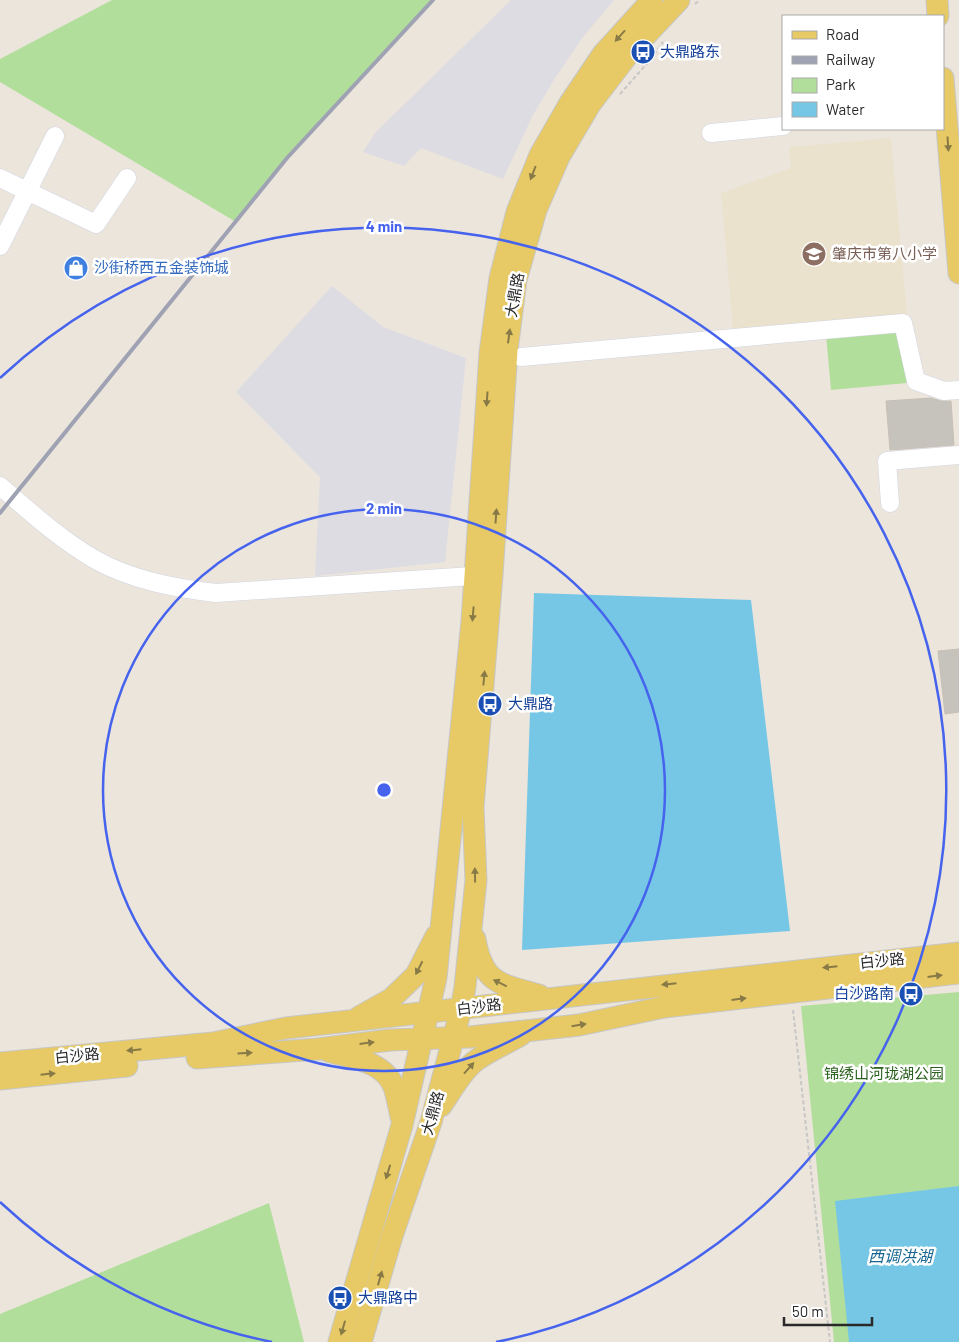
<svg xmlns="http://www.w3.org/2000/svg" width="959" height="1342" font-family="Barlow,'Noto Sans SC',sans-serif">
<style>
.industrial{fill:#dedce3}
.education{fill:#ebe2cd}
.green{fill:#b2de9c}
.water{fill:#76c7e6}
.building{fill:#c6c2bc;stroke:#c6c0b6}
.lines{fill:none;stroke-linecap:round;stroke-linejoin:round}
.minor-casing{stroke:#d2d4e1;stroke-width:19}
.major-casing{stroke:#c7c7c7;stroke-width:23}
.path{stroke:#c7c7c7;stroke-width:2;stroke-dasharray:4 2.5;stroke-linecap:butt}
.minor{stroke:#fff;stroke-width:18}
.major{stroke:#e7ca65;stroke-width:21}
.rail{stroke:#9fa2b3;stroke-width:4}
.oneway{fill:#887a47}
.ring{fill:none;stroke:#4663ee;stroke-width:2.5}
.labels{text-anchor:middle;stroke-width:5;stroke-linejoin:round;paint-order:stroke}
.transit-label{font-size:15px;fill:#164399;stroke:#fff;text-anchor:start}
.education-label{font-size:15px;fill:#785e54;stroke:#fff;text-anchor:start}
.shop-label{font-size:15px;fill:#366cbe;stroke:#fff;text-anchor:start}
.street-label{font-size:15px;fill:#292929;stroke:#fff}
.park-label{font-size:15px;fill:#2b611e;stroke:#fff}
.water-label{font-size:16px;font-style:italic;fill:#166591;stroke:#fff}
.centre{fill:#4663ee;stroke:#fff;stroke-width:2.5}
.ring-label{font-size:15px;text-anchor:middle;font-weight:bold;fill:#4663ee;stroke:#fff;stroke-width:5;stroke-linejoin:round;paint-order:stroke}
</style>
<rect width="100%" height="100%" fill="#ebe5dc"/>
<path class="industrial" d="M 511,0 L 614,0 L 583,37 L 557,75 L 533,115 L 503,179 L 421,148 L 404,166 L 363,152 L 375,133 Z
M 332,286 L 383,327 L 466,358 L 445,562 L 315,576 L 320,477 L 236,392 Z"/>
<path class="education" d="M 891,138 L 907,315 L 733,330 L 721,193 L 791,168 L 789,147 Z"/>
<path class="green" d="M 112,0 L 433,0 L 287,158 L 236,222 L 0,82 L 0,59 Z
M 902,328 L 907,383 L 831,390 L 826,335 Z
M 959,992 L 959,1342 L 834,1342 L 801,1006 Z
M 269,1203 L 304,1342 L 0,1342 L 0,1314 Z"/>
<path class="water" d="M 534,593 L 751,600 L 790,931 L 522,950 Z
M 959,1186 L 959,1342 L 849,1342 L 835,1201 Z"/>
<path class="building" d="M 931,398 L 941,401 L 951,401 L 954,445 L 890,450 L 886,401 Z
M 959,649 L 959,712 L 945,714 L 938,651 Z"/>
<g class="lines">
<defs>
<path id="minor" d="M 711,133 L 783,126
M 0,178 L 96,224 L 127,178
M 0,246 L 55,136
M 521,357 L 903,323 L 916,381 L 944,391 L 959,390
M 0,486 C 30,512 60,539 94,559 C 131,580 174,588 216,593 L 487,575
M 890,503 L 887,461 L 959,455"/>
<path id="major" d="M 937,0 L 938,16
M 943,78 L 959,273
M 475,939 C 483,984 500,984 539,995
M 359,1017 L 391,999 L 416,975 L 436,936
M 328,1051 C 351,1058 384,1061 394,1087 C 397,1097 399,1107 401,1117
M 197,1058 L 318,1049 L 390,1040 L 470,1037 L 579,1025 L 664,1007 L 959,973
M 0,1063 L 213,1043 L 286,1028 L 959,953
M 0,1079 L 127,1066
M 441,1106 C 451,1092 460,1074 474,1062 C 488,1051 506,1044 521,1035
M 339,1342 L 402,1125 L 436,978 L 472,621 L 490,353 L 500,278 L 517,212 L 540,155 L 570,103 L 603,54 L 652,0
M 361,1342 L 392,1236 L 431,1122 L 461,1009 L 465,987 L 476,880 L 473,807 L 492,575 L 507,350 L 516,280 L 536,210 L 559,157 L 591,103 L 630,52 L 679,0"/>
</defs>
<use href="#minor" class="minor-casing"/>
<use href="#major" class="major-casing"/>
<path class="path" d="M 695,4 L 700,0
M 620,94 L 651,59 L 663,42
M 793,1010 L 830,1342"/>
<use href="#minor" class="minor"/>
<use href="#major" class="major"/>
<path class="rail" d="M 0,513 L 287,158 L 433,0"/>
</g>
<defs><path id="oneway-solid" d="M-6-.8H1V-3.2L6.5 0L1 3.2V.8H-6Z" transform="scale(1.25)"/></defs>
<g class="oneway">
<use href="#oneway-solid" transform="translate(620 36) rotate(132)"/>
<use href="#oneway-solid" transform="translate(948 144) rotate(86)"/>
<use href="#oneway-solid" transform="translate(533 173) rotate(111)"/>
<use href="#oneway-solid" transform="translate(509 336) rotate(-82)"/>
<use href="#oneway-solid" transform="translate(487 399) rotate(94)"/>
<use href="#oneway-solid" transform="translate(496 516) rotate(-86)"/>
<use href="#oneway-solid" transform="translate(473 614) rotate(95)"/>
<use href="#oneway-solid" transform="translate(484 678) rotate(-85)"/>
<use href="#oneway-solid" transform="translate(475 875) rotate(-91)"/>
<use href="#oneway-solid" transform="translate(830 967) rotate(174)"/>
<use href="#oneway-solid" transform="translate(419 968) rotate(117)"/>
<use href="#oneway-solid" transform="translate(935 976) rotate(-7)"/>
<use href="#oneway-solid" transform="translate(500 983) rotate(-154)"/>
<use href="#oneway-solid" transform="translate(669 984) rotate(174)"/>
<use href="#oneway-solid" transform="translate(739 999) rotate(-7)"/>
<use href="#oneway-solid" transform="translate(579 1025) rotate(-9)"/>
<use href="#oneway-solid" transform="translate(367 1043) rotate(-7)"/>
<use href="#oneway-solid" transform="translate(134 1050) rotate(174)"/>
<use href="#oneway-solid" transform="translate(245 1053) rotate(-4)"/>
<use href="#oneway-solid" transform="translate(469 1068) rotate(-48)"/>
<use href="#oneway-solid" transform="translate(48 1074) rotate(-6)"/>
<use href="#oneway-solid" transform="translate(388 1172) rotate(107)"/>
<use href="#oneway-solid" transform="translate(380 1278) rotate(-74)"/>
<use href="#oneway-solid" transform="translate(343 1328) rotate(106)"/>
</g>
<g class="ring">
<circle cx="384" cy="790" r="281"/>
<path d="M272 1342A563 563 0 0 1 0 1202M0 378A563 563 0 1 1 496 1342"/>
</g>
<defs>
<symbol id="bus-disc" viewBox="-11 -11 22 22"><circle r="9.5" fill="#1a4fb4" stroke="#fff"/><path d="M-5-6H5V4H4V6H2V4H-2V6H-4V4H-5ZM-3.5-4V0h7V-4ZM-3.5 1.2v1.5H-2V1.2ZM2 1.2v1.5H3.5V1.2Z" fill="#fff"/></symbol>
<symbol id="school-disc" viewBox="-11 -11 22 22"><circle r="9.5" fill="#8d6e63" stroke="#fff"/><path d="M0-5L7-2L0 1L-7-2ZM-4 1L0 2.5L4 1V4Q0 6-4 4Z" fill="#fff"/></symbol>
<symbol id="shop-disc" viewBox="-11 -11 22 22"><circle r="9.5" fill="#3f7fe0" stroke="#fff"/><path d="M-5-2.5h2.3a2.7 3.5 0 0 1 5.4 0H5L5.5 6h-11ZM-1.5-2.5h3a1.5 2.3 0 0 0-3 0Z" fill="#fff"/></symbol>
</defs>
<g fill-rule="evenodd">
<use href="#bus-disc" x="629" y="38" width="28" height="28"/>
<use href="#school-disc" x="800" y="240" width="28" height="28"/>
<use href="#shop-disc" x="62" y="254" width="28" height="28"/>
<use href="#bus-disc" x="476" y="690" width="28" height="28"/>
<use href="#bus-disc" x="897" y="980" width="28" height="28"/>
<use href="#bus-disc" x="326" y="1284" width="28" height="28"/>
</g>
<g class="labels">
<g class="transit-label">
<text x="660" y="57">大鼎路东</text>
<text x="508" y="709">大鼎路</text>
<text x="894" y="999" text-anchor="end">白沙路南</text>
<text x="358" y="1303">大鼎路中</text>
</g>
<g class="education-label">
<text x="832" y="259">肇庆市第八小学</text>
</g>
<g class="shop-label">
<text x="94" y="273">沙街桥西五金装饰城</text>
</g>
<g class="street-label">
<text transform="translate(515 295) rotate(-80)" y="5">大鼎路</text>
<text transform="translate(882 961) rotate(-6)" y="5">白沙路</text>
<text transform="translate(479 1007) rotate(-7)" y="5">白沙路</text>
<text transform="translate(77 1056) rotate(-6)" y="5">白沙路</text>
<text transform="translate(433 1113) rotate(-74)" y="5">大鼎路</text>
</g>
<g class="park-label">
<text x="884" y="1079">锦绣山河珑湖公园</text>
</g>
<g class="water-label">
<text x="900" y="1262">西调洪湖</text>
</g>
</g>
<circle cx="384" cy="790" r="8" class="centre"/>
<g class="ring-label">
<text x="384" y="232">4 min</text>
<text x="384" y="514">2 min</text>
</g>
<rect x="782" y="15" width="162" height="115" fill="#ffffff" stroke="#a9a9a9"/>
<rect x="792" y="31" width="25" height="8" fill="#e7ca65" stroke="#a9a9a9"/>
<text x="826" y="40" font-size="15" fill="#292929">Road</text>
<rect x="792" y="56" width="25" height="8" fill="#9fa2b3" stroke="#a9a9a9"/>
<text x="826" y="65" font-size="15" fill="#292929">Railway</text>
<rect x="792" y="78" width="25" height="15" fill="#b2de9c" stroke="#a9a9a9"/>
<text x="826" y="90" font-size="15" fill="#292929">Park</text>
<rect x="792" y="102" width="25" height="15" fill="#76c7e6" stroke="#a9a9a9"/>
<text x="826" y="115" font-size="15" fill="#292929">Water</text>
<path d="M784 1317v8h88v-8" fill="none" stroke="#292929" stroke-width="2.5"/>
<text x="792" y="1317" font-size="15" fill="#292929" stroke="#ffffff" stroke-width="4" paint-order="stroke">50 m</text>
</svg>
